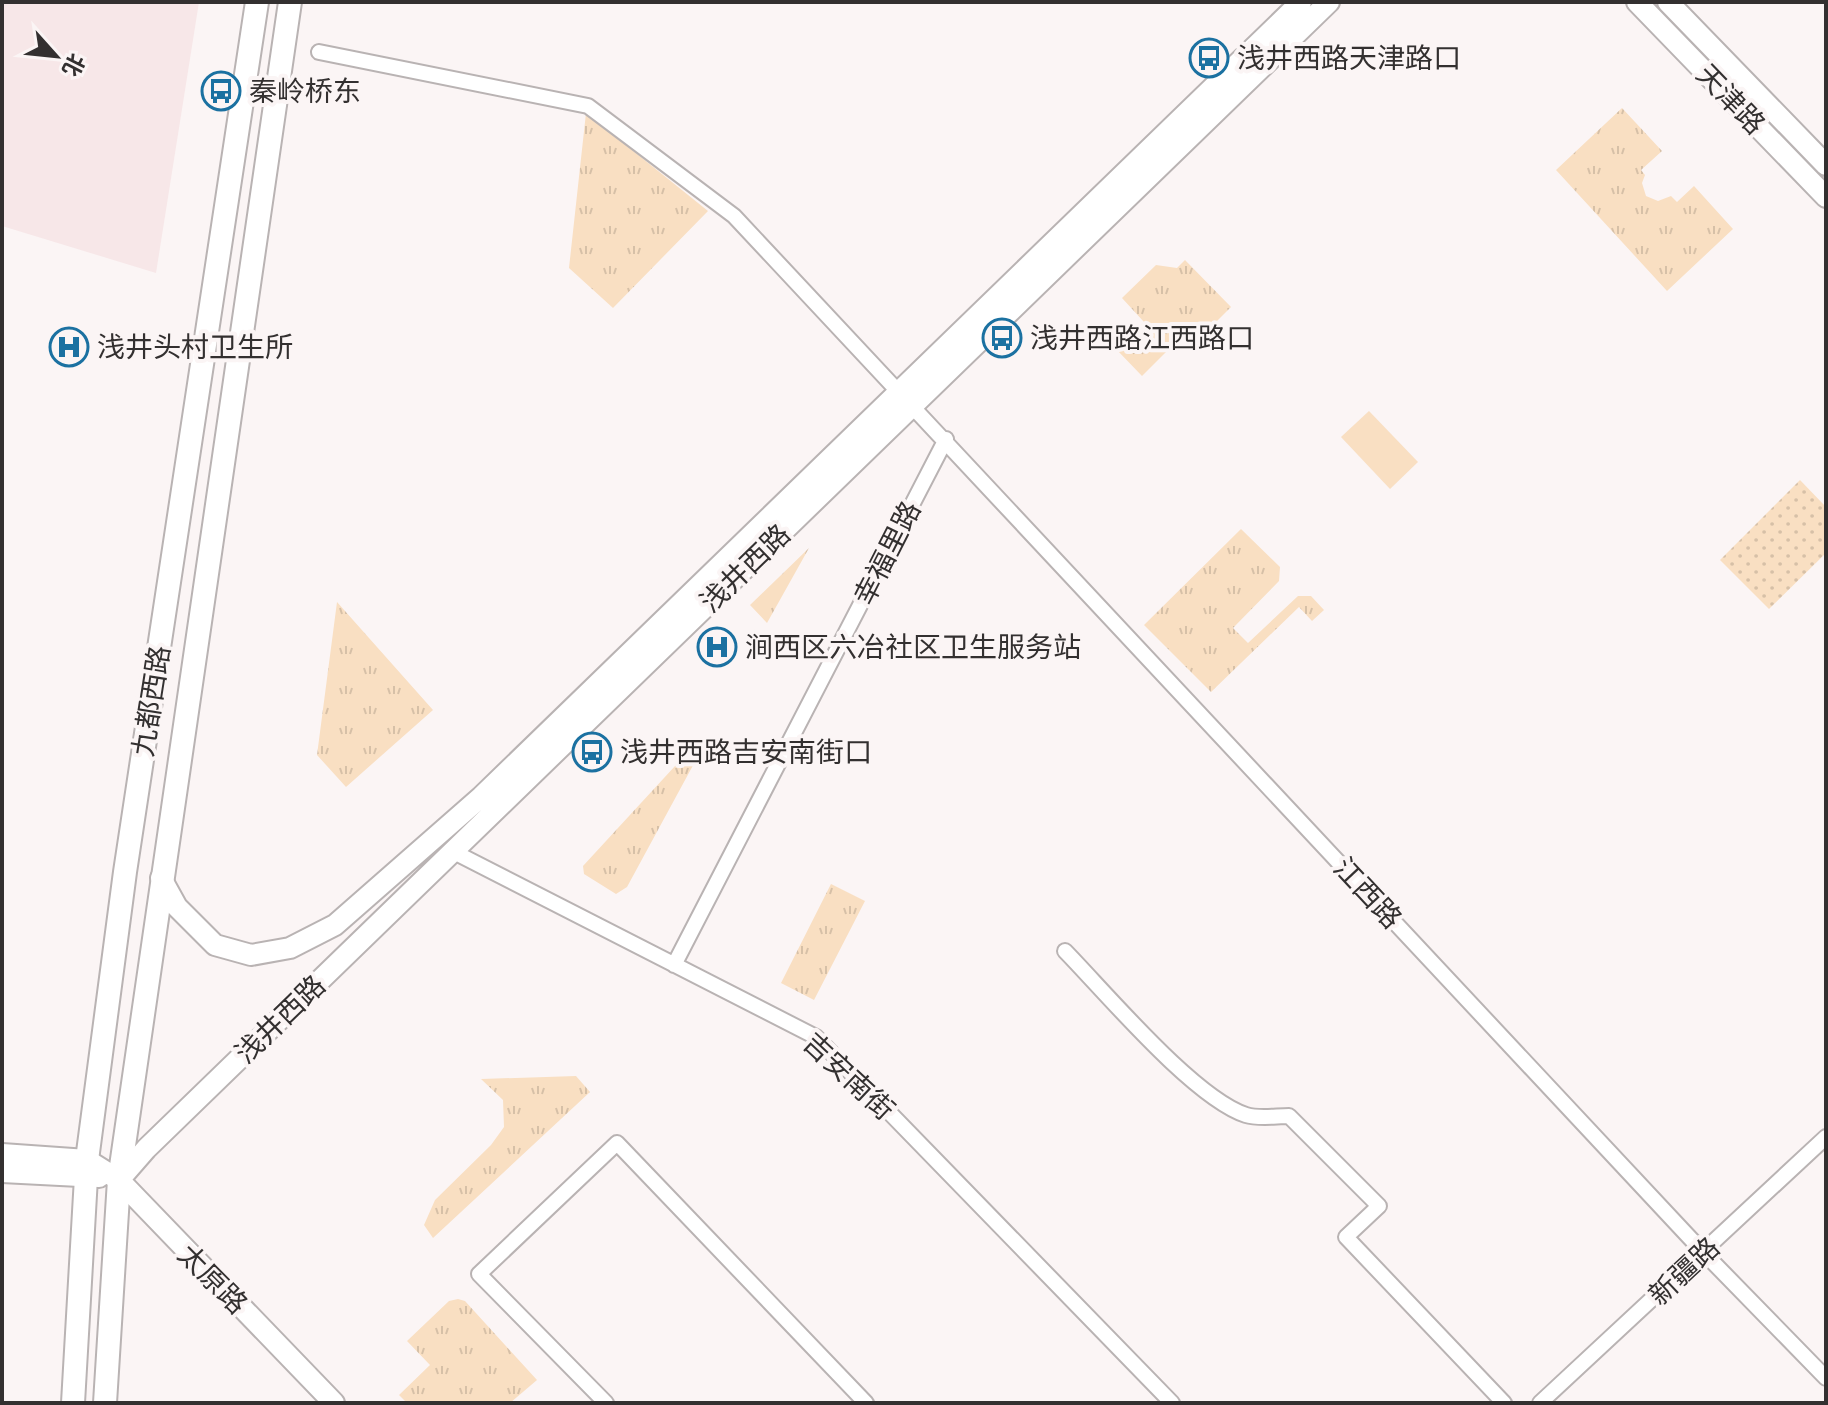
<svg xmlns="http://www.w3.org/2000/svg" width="1828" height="1405" font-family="Poppins,'Noto Sans SC',sans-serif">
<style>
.built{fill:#f7e7e8}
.grass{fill:url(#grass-tufts)}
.garden{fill:url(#garden-dots)}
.pitch{fill:#f9dfc2}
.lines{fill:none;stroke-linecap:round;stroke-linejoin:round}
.street-casing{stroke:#b9b3b3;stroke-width:18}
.secondary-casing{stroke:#b9b3b3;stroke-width:24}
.primary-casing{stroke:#b9b3b3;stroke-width:26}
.street{stroke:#fff;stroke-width:14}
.secondary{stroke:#fff;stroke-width:20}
.primary{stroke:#fff;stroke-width:22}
.labels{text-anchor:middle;stroke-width:8;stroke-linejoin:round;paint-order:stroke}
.poi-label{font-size:28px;fill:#333030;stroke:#fbf5f5;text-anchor:start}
.street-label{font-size:28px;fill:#333030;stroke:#fbf5f5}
</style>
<defs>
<pattern id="grass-tufts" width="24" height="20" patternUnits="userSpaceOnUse" patternTransform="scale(2)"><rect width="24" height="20" fill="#f9dfc2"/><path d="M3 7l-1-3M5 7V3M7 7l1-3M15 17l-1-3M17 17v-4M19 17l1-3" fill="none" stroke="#d6c0a7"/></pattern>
<pattern id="garden-dots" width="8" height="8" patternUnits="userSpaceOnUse" patternTransform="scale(2)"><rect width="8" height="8" fill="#f9dfc2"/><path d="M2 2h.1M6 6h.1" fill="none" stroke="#d6c0a7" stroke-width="1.8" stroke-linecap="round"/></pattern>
</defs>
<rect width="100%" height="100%" fill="#fbf5f5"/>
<path class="built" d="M 2,2 L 199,2 L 156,273 L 2,226 Z"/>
<path class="grass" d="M 1622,108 L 1662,151 L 1641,170 L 1645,175 L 1642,183 L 1646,196 L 1658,201 L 1671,196 L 1677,202 L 1694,186 L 1733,229 L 1667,291 L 1556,170 Z
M 586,113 L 708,211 L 613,308 L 569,268 Z
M 1185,260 L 1231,307 L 1194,344 L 1184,334 L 1142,376 L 1116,349 L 1144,322 L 1122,298 L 1156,265 L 1177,268 Z
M 1241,529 L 1280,567 L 1279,581 L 1233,628 L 1248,643 L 1298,596 L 1311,596 L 1324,610 L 1312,621 L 1299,607 L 1211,692 L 1144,625 Z
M 809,548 L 767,623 L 750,605 Z
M 337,602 L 433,710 L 346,787 L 317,755 Z
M 687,753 L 697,758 L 627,887 L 616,894 L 584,874 L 583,866 Z
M 831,884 L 865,901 L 814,1000 L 781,983 Z
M 576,1076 L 590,1092 L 433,1238 L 424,1225 L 435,1200 L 491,1145 L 504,1127 L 503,1100 L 481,1079 Z
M 458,1299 L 465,1301 L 537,1380 L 510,1403 L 407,1403 L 399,1395 L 430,1365 L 407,1341 L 449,1301 Z"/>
<path class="garden" d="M 1800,480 L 1826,507 L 1826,553 L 1769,609 L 1720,560 Z"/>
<path class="pitch" d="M 1369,411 L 1418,462 L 1390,489 L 1341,437 Z"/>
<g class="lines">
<defs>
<path id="street" d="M 319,52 L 588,106 L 734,216 L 1704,1253 L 1826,1378
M 452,851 L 816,1037 L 1172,1403
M 1065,951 C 1106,993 1194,1098 1246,1115 C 1259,1119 1276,1116 1289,1116 L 1379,1206 L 1346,1237 L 1504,1403
M 674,965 L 946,439
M 606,1403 L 479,1274 L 617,1143 L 866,1403
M 1540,1403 L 1826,1137"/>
<path id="secondary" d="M 1637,2 L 1826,197
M 1668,2 L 1826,165
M 161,878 L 177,907 L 215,945 L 251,955 L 290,948 L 335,925 L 481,797 L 1301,2
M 2,1154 L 87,1160 L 119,1180 L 334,1403
M 2,1172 L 99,1177
M 119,1180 L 146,1149 L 1329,2"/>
<path id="primary" d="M 73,1403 L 87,1160 L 125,872 L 257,2
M 105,1403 L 119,1180 L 290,2"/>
</defs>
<use href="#street" class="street-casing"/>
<use href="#secondary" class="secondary-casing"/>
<use href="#primary" class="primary-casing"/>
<use href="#street" class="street"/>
<use href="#secondary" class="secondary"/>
<use href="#primary" class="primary"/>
</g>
<defs>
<symbol id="bus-ring" viewBox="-11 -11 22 22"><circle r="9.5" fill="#fbf5f5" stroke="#1b71a1" stroke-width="1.5"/><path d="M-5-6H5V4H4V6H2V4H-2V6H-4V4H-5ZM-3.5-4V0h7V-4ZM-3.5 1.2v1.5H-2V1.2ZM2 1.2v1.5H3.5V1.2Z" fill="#1b71a1"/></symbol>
<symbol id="hospital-ring" viewBox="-11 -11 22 22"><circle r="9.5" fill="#fbf5f5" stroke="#1b71a1" stroke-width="1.5"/><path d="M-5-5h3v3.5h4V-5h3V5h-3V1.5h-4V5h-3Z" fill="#1b71a1"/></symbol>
</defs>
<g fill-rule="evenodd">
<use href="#bus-ring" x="1187" y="36" width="44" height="44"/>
<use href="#bus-ring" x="199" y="69" width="44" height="44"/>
<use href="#bus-ring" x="980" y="316" width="44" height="44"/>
<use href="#hospital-ring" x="47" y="325" width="44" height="44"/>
<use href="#hospital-ring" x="695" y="625" width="44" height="44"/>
<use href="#bus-ring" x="570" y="730" width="44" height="44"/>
</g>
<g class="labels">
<g class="poi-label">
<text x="1237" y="68">浅井西路天津路口</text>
<text x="249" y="101">秦岭桥东</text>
<text x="1030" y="348">浅井西路江西路口</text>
<text x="97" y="357">浅井头村卫生所</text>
<text x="745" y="657">涧西区六冶社区卫生服务站</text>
<text x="620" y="762">浅井西路吉安南街口</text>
</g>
<g class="street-label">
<text transform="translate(1731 99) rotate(46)" y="10">天津路</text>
<text transform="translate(887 553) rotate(-63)" y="10">幸福里路</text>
<text transform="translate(745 568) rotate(-44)" y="10">浅井西路</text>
<text transform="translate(151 701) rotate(-81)" y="10">九都西路</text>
<text transform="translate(1368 893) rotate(47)" y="10">江西路</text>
<text transform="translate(280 1019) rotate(-44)" y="10">浅井西路</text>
<text transform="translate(849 1076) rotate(43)" y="10">吉安南街</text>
<text transform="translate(1684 1271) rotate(-43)" y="10">新疆路</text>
<text transform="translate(213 1279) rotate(45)" y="10">太原路</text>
</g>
</g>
<rect width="1828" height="1405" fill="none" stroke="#333030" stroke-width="8"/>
<g transform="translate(56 56) rotate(117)" stroke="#fbf5f5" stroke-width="6" paint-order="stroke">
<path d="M0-6L14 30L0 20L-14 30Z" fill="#333030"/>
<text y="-12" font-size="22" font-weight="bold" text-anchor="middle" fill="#333030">北</text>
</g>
</svg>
